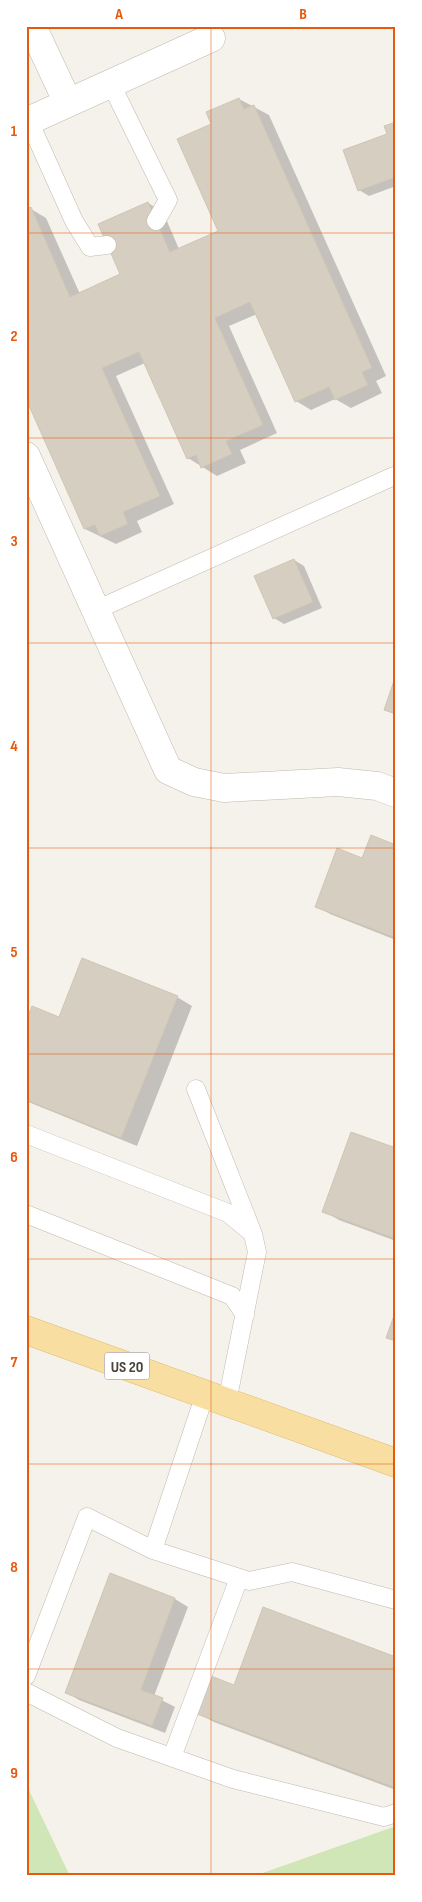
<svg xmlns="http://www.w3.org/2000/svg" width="422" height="1902" font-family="'Sofia Sans Condensed',sans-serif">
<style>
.green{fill:#d1e6b7}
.shadow{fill:#0003}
.building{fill:#d6cec1;stroke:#d0c5b5}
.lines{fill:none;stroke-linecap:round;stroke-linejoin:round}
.service-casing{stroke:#c0b9ae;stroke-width:19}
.minor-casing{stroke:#c0b9ae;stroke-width:29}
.primary-casing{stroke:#ddbc71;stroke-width:29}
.service{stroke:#fff;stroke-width:18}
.minor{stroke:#fff;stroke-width:28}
.primary{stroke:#f8dfa1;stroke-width:28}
.grid{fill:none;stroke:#e8590c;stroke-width:1;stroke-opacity:0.55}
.labels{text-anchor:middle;stroke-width:4;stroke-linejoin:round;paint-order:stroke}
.shield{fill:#fff;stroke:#807b74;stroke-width:1}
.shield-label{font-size:16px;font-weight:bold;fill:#494339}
.neatline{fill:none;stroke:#e8590c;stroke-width:2}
.grid-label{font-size:16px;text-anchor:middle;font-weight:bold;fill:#e8590c}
</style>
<rect width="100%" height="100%" fill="#f5f2eb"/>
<path class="green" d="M 26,1784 L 70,1876 L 26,1876 Z
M 396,1826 L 396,1876 L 254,1876 Z"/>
<path class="shadow" d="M 239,99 L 269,115 L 386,376 L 376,381 L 382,393 L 351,408 L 335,399 L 311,410 L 296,401 L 257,314 L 229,326 L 277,433 L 240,450 L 246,463 L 217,476 L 188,458 L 145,363 L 116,376 L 174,504 L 137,521 L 142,532 L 116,544 L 85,529 L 26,396 L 31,209 L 46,218 L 80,294 L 122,275 L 148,203 L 163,212 L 179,249 L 220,231 L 213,125 Z
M 396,123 L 396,186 L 369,196 L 359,190 Z
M 294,560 L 304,566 L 322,608 L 284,624 L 274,618 Z
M 396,846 L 396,940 L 330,914 L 317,906 L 363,860 Z
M 177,997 L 192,1006 L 137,1146 L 26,1101 L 26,1026 Z
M 396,1150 L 396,1241 L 339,1220 L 324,1211 Z
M 111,1575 L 175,1599 L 188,1607 L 154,1696 L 175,1707 L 165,1733 L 79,1700 L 66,1692 Z
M 396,1658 L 396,1790 L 214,1722 L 199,1714 L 235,1686 Z"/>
<path class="building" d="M 239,98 L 244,109 L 254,105 L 372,368 L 362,372 L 368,385 L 335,400 L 329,387 L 295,402 L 250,302 L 215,318 L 263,425 L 226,441 L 232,454 L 201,468 L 196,455 L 187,459 L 139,352 L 102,368 L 160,496 L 123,512 L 128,524 L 100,536 L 95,525 L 84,529 L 26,399 L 26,209 L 31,207 L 70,297 L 120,274 L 98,224 L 148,202 L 170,252 L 218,231 L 177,139 L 211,124 L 206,112 Z
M 396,122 L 396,177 L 358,191 L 343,150 L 387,134 L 384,126 Z
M 294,559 L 313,602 L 273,619 L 254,576 Z
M 396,675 L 396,714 L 384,710 Z
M 371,835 L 396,845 L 396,938 L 315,907 L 337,848 L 362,858 Z
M 82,958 L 178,996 L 121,1138 L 26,1100 L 26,1022 L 32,1006 L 59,1017 Z
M 351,1132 L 396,1148 L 396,1239 L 322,1212 Z
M 396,1310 L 396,1341 L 386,1338 Z
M 110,1573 L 175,1598 L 141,1690 L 163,1698 L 152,1726 L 65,1693 Z
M 263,1607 L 396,1657 L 396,1788 L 197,1714 L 211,1676 L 234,1685 Z"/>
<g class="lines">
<defs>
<path id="service" d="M 111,84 L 168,200 L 156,221
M 29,121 L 74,221 L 90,247 L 107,245
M 96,610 L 394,476
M 196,1089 L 253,1234 L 257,1252 L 227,1402
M 26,1134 L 228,1213 L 251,1232
M 26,1214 L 232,1296 L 245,1315
M 205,1394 L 153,1550 L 249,1581 L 292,1572 L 396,1600
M 26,1676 L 87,1517 L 153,1550
M 26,1692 L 117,1738 L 233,1779 L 384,1817 L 396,1813
M 172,1757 L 239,1578"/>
<path id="minor" d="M 68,103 L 211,38
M 26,122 L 68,103 L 32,26
M 26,456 L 168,770 L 194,782 L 224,788 L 338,782 L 377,786 L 396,793"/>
<path id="primary" d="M 26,1330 L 396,1463"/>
</defs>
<use href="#service" class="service-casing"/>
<use href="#minor" class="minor-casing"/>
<use href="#primary" class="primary-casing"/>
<use href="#service" class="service"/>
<use href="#minor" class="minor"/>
<use href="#primary" class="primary"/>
</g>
<path class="grid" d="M 211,26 L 211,1876M 26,233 L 396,233M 26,438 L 396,438M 26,643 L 396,643M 26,848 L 396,848M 26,1054 L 396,1054M 26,1259 L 396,1259M 26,1464 L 396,1464M 26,1669 L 396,1669"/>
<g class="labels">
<rect class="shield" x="104.5" y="1352.5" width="45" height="27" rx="4"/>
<g class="shield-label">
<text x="127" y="1372">US 20</text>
</g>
</g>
<rect width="422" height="1902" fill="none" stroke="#ffffff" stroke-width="55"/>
<rect x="28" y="28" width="366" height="1846" class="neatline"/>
<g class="grid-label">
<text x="119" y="19">A</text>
<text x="303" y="19">B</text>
<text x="14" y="136">1</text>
<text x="14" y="341">2</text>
<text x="14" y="546">3</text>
<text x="14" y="751">4</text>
<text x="14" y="957">5</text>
<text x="14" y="1162">6</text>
<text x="14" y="1367">7</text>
<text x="14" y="1572">8</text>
<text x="14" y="1778">9</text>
</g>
</svg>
